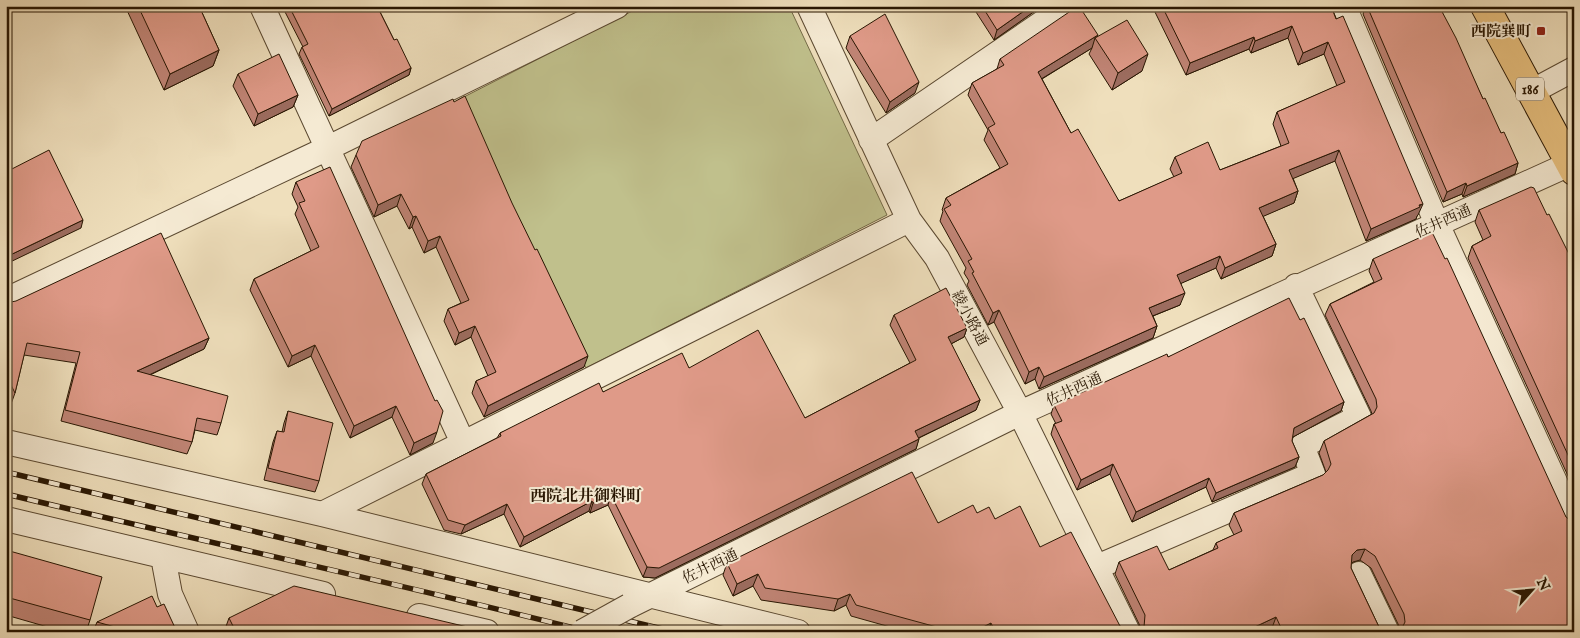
<svg xmlns="http://www.w3.org/2000/svg" width="1580" height="638" font-family="'IM FELL English','Noto Serif JP',serif">
<style>
.green{fill:#c0c08c;stroke:#746b47}
.lines{fill:none;stroke-linecap:round;stroke-linejoin:round}
.minor-casing{stroke:#5a4830;stroke-width:26}
.primary-casing{stroke:#281602;stroke-width:30}
.minor{stroke:#f5ead3;stroke-width:24}
.primary{stroke:#e8c07e;stroke-width:28}
.rail-casing{stroke:#281602;stroke-width:5.5}
.rail{stroke:#f5ead3;stroke-width:4;stroke-dasharray:11;stroke-linecap:butt}
.minor-bridge-casing{stroke:#5a4830;stroke-width:26;stroke-linecap:butt}
.minor-bridge{stroke:#f5ead3;stroke-width:24}
.wall{fill:#c08475;stroke:#281602}
.shaded-wall{fill:#9c6c5f;stroke:#281602}
.building{fill:#df9a88;stroke:#281602}
.poi-dot{fill:#8f2418;stroke:#f5ead3;stroke-width:2}
.labels{text-anchor:middle;stroke-width:4;stroke-linejoin:round;paint-order:stroke}
.shield{fill:#f5ead3;stroke:#665641;stroke-width:1}
.shield-label{font-size:14px;font-weight:bold;fill:#281602}
.poi-label{font-size:15px;font-weight:bold;fill:#281602;stroke:#f5ead3;text-anchor:end}
.street-label{font-size:15px;fill:#281602;stroke:#f5ead3}
.neighbourhood-label{font-size:16px;font-weight:bold;fill:#281602;stroke:#f5ead3}
</style>
<rect width="100%" height="100%" fill="#efdfbc"/>
<filter id="stains"><feTurbulence type="fractalNoise" baseFrequency=".004" numOctaves="4"/><feColorMatrix values="0 0 0 0 .2 0 0 0 0 .09 0 0 0 0 .02 0 0 0 .5 -.17"/></filter>
<radialGradient id="worn" r=".72"><stop offset=".6" stop-color="#630" stop-opacity="0"/><stop offset="1" stop-color="#630" stop-opacity=".3"/></radialGradient>
<path class="green" d="M 642,6 L 789,6 L 887,215 L 586,368 L 458,100 Z"/>
<g class="lines">
<defs>
<path id="minor" d="M 262,6 L 463,443
M 809,6 L 909,220 L 937,258 L 1020,413 L 1128,632
M 1344,6 L 1437,224 L 1574,523
M 1531,92 L 1574,69
M 871,140 L 1067,6
M 6,300 L 326,149 L 617,6
M 6,442 L 322,514 L 798,632
M 322,514 L 909,220
M 6,519 L 323,594
M 163,557 L 170,594 L 187,632
M 1097,567 L 1313,474 L 1302,446 L 1359,417 L 1296,286
M 1359,574 L 1387,632
M 629,606 L 1020,413 L 1574,162
M 419,616 L 487,632"/>
<path id="primary" d="M 1485,6 L 1574,171"/>
</defs>
<use href="#minor" class="minor-casing"/>
<use href="#primary" class="primary-casing"/>
<use href="#minor" class="minor"/>
<use href="#primary" class="primary"/>
<defs>
<path id="rail" d="M 6,472 L 675,632
M 6,494 C 201,541 396,583 590,632"/>
</defs>
<use href="#rail" class="rail-casing"/>
<use href="#rail" class="rail"/>
<defs>
<path id="minor-bridge" d="M 582,632 L 629,606"/>
</defs>
<use href="#minor-bridge" class="minor-bridge-casing"/>
<use href="#minor-bridge" class="minor-bridge"/>
</g>
<path class="wall" d="M 125,6 L 199,6 L 219,50 L 213,66 L 164,90 Z
M 281,6 L 377,6 L 394,40 L 411,68 L 409,75 L 329,116 L 299,54 L 302,47 L 303,47 L 283,8 L 282,8 Z
M 978,6 L 1042,6 L 994,40 L 976,12 Z
M 1152,6 L 1331,6 L 1418,215 L 1417,216 L 1416,219 L 1366,241 L 1335,161 L 1293,178 L 1298,191 L 1294,203 L 1263,216 L 1276,244 L 1272,256 L 1221,279 L 1216,268 L 1181,283 L 1180,305 L 1153,316 L 1157,326 L 1153,338 L 1039,389 L 1035,379 L 1025,384 L 994,322 L 988,325 L 967,285 L 969,281 L 964,273 L 966,268 L 940,221 L 943,211 L 942,210 L 946,198 L 1000,168 L 984,140 L 988,130 L 968,95 L 972,83 L 997,69 L 1000,59 L 1097,37 L 1142,71 L 1112,90 L 1089,54 L 1092,48 L 1042,79 L 1071,133 L 1119,201 L 1174,177 L 1170,169 L 1175,157 L 1220,170 L 1281,146 L 1273,124 L 1277,112 L 1337,86 L 1324,54 L 1298,65 L 1288,38 L 1251,53 L 1249,49 L 1186,75 Z
M 1366,6 L 1439,6 L 1483,99 L 1501,133 L 1518,163 L 1515,174 L 1463,197 L 1462,194 L 1443,202 L 1363,14 Z
M 850,36 L 915,93 L 886,113 L 846,48 Z
M 238,74 L 298,95 L 293,107 L 254,126 L 233,86 Z
M 454,102 L 584,367 L 484,417 L 472,393 L 476,381 L 488,376 L 471,337 L 455,345 L 444,321 L 448,309 L 461,303 L 436,247 L 424,253 L 412,227 L 409,229 L 397,206 L 374,217 L 351,167 L 356,155 Z
M 296,182 L 433,443 L 410,455 L 392,417 L 350,438 L 311,356 L 288,367 L 250,290 L 254,279 L 311,251 L 295,214 L 298,207 L 292,194 Z
M 1479,210 L 1547,215 L 1574,264 L 1574,489 L 1468,258 L 1472,246 L 1483,240 L 1475,222 Z
M 1373,259 L 1566,517 L 1400,630 L 1399,626 L 1371,568 L 1360,560 L 1353,562 L 1351,563 L 1351,568 L 1379,627 L 1384,632 L 1273,632 L 1272,628 L 1265,632 L 1139,632 L 1140,631 L 1140,626 L 1115,574 L 1119,562 L 1169,570 L 1213,550 L 1216,543 L 1234,535 L 1229,525 L 1234,513 L 1323,475 L 1326,472 L 1319,453 L 1324,441 L 1372,414 L 1371,411 L 1325,315 L 1330,304 L 1374,282 L 1369,271 Z
M 6,303 L 209,338 L 204,349 L 150,375 L 221,423 L 217,435 L 195,430 L 192,442 L 187,454 L 61,421 L 76,363 L 24,355 L 15,393 L 11,404 L 6,395 Z
M 894,315 L 967,328 L 964,337 L 951,344 L 980,400 L 976,410 L 919,438 L 916,449 L 655,578 L 643,577 L 608,505 L 590,513 L 589,511 L 520,547 L 504,514 L 461,534 L 444,530 L 422,484 L 426,474 L 497,438 L 500,433 L 603,392 L 689,368 L 805,418 L 910,363 L 890,325 Z
M 1300,320 L 1344,402 L 1341,411 L 1293,437 L 1292,441 L 1299,457 L 1295,467 L 1212,502 L 1206,487 L 1132,522 L 1110,474 L 1077,490 L 1051,434 L 1054,424 L 1056,424 L 1051,414 L 1054,405 L 1168,357 Z
M 288,411 L 319,481 L 315,492 L 264,480 L 273,442 L 277,431 L 282,432 L 284,423 Z
M 977,513 L 995,519 L 1040,547 L 1120,626 L 1128,632 L 908,632 L 851,616 L 846,605 L 834,611 L 761,600 L 753,586 L 733,596 L 723,575 L 727,563 L 938,523 Z
M 6,550 L 90,620 L 86,632 L 65,632 L 6,615 Z
M 157,607 L 177,632 L 93,632 L 97,622 Z
M 229,618 L 477,632 L 224,632 Z"/>
<path class="shaded-wall" d="M 1031,6 L 1042,6 L 994,40 L 997,30 Z
M 1292,26 L 1288,38 L 1251,53 L 1255,41 Z
M 1098,35 L 1096,39 L 1095,38 L 1092,48 L 1033,84 L 1038,72 Z
M 1254,37 L 1249,49 L 1186,75 L 1190,63 Z
M 1328,42 L 1324,54 L 1298,65 L 1303,53 Z
M 219,50 L 213,66 L 164,90 L 170,74 Z
M 1148,54 L 1142,71 L 1112,90 L 1118,73 Z
M 411,68 L 409,75 L 329,116 L 332,109 Z
M 919,82 L 915,93 L 886,113 L 890,102 Z
M 298,95 L 293,107 L 254,126 L 258,114 Z
M 1339,150 L 1335,161 L 1285,182 L 1289,170 Z
M 1518,163 L 1515,174 L 1463,197 L 1467,186 Z
M 1466,183 L 1462,194 L 1443,202 L 1447,192 Z
M 1298,191 L 1294,203 L 1255,220 L 1259,208 Z
M 401,194 L 397,206 L 374,217 L 378,205 Z
M 1423,204 L 1418,215 L 1417,216 L 1416,219 L 1366,241 L 1371,229 Z
M 416,216 L 412,227 L 409,229 L 413,217 Z
M 83,220 L 81,228 L 6,264 L 6,257 Z
M 440,236 L 436,247 L 424,253 L 428,241 Z
M 1276,244 L 1272,256 L 1221,279 L 1225,268 Z
M 1220,256 L 1216,268 L 1173,287 L 1177,275 Z
M 1185,293 L 1180,305 L 1145,319 L 1149,308 Z
M 999,310 L 994,322 L 988,325 L 993,313 Z
M 475,326 L 471,337 L 455,345 L 459,333 Z
M 1157,326 L 1153,338 L 1039,389 L 1044,377 Z
M 967,328 L 964,337 L 945,347 L 948,337 Z
M 209,338 L 204,349 L 132,383 L 137,371 Z
M 315,345 L 311,356 L 288,367 L 292,356 Z
M 588,356 L 584,367 L 484,417 L 488,406 Z
M 1039,367 L 1035,379 L 1025,384 L 1029,372 Z
M 980,400 L 976,410 L 912,441 L 915,431 Z
M 1344,402 L 1341,411 L 1291,438 L 1294,428 Z
M 396,406 L 392,417 L 350,438 L 354,426 Z
M 437,432 L 433,443 L 410,455 L 414,443 Z
M 919,439 L 916,449 L 655,578 L 643,577 L 647,567 Z
M 1299,457 L 1295,467 L 1212,502 L 1216,493 Z
M 1113,464 L 1110,474 L 1077,490 L 1081,480 Z
M 1209,478 L 1206,487 L 1132,522 L 1136,512 Z
M 611,495 L 608,505 L 590,513 L 593,503 Z
M 592,501 L 589,511 L 520,547 L 524,537 Z
M 507,504 L 504,514 L 461,534 L 465,525 Z
M 1365,549 L 1360,560 L 1353,562 L 1347,567 L 1352,555 L 1357,550 Z
M 758,574 L 753,586 L 733,596 L 737,584 Z
M 850,594 L 846,605 L 834,611 L 838,599 Z
M 1276,617 L 1272,628 L 1265,632 L 1244,632 Z
M 991,623 L 988,632 L 973,632 Z"/>
<path class="building" d="M 138,6 L 199,6 L 219,50 L 170,74 Z
M 289,6 L 377,6 L 394,40 L 397,39 L 411,68 L 332,109 L 302,47 L 308,44 Z
M 982,6 L 1031,6 L 997,30 Z
M 1078,6 L 1079,6 L 1098,35 L 1038,72 L 1071,133 L 1078,129 L 1119,201 L 1182,173 L 1175,157 L 1208,142 L 1220,170 L 1289,143 L 1277,112 L 1345,82 L 1328,42 L 1303,53 L 1292,26 L 1255,41 L 1254,37 L 1190,63 L 1162,6 L 1331,6 L 1336,19 L 1343,16 L 1423,204 L 1419,205 L 1420,207 L 1371,229 L 1339,150 L 1289,170 L 1298,191 L 1259,208 L 1276,244 L 1225,268 L 1220,256 L 1177,275 L 1185,293 L 1149,308 L 1157,326 L 1044,377 L 1039,367 L 1029,372 L 999,310 L 993,313 L 972,273 L 974,272 L 968,261 L 972,259 L 944,209 L 951,205 L 946,198 L 1008,164 L 988,128 L 995,124 L 972,83 L 1004,65 L 1000,59 Z
M 1367,6 L 1439,6 L 1456,38 L 1483,99 L 1485,98 L 1501,133 L 1504,132 L 1518,163 L 1467,186 L 1466,183 L 1447,192 Z
M 885,14 L 919,82 L 890,102 L 850,36 Z
M 1127,20 L 1148,54 L 1118,73 L 1095,38 Z
M 279,54 L 298,95 L 258,114 L 238,74 Z
M 465,96 L 512,203 L 535,250 L 537,249 L 588,356 L 488,406 L 476,381 L 496,372 L 475,326 L 459,333 L 448,309 L 469,300 L 440,236 L 428,241 L 416,216 L 413,217 L 401,194 L 378,205 L 356,155 L 362,141 L 453,99 L 454,102 Z
M 49,150 L 83,220 L 6,257 L 6,172 Z
M 330,167 L 416,359 L 435,401 L 437,400 L 443,411 L 437,432 L 414,443 L 396,406 L 354,426 L 315,345 L 292,356 L 254,279 L 319,247 L 299,203 L 305,201 L 296,182 Z
M 1531,187 L 1534,188 L 1547,215 L 1549,214 L 1574,264 L 1574,468 L 1472,246 L 1491,236 L 1479,210 Z
M 1432,232 L 1445,259 L 1447,258 L 1566,517 L 1574,523 L 1574,632 L 1398,632 L 1402,628 L 1405,622 L 1404,614 L 1375,556 L 1365,549 L 1357,550 L 1352,555 L 1351,568 L 1379,627 L 1384,632 L 1283,632 L 1276,617 L 1244,632 L 1139,632 L 1144,627 L 1145,615 L 1119,562 L 1157,546 L 1169,570 L 1218,548 L 1216,543 L 1242,531 L 1234,513 L 1323,475 L 1328,470 L 1331,464 L 1324,441 L 1374,413 L 1377,407 L 1376,399 L 1330,304 L 1382,279 L 1373,259 Z
M 161,233 L 209,338 L 137,371 L 228,396 L 221,423 L 197,418 L 192,442 L 65,410 L 80,352 L 27,343 L 15,393 L 6,375 L 6,303 L 16,301 Z
M 946,288 L 967,328 L 948,337 L 980,400 L 915,431 L 919,439 L 659,568 L 647,567 L 611,495 L 593,503 L 592,501 L 524,537 L 507,504 L 465,525 L 448,520 L 426,474 L 501,436 L 500,433 L 599,383 L 603,392 L 682,353 L 689,368 L 758,330 L 805,418 L 916,360 L 894,315 Z
M 1289,298 L 1300,320 L 1304,318 L 1344,402 L 1294,428 L 1292,441 L 1299,457 L 1216,493 L 1209,478 L 1136,512 L 1113,464 L 1081,480 L 1054,424 L 1062,421 L 1054,405 L 1167,354 L 1168,357 Z
M 288,411 L 333,423 L 319,481 L 268,468 L 277,431 L 284,432 Z
M 912,472 L 938,523 L 973,505 L 977,513 L 989,507 L 995,519 L 1020,506 L 1040,547 L 1071,532 L 1120,626 L 1128,632 L 995,632 L 991,623 L 973,632 L 955,632 L 856,605 L 850,594 L 838,599 L 765,588 L 758,574 L 737,584 L 727,563 Z
M 6,550 L 102,577 L 90,620 L 6,597 Z
M 294,586 L 476,629 L 477,632 L 236,632 L 229,618 Z
M 152,596 L 157,607 L 164,604 L 177,632 L 105,632 L 115,627 L 97,622 Z"/>
<rect class="poi-dot" x="1536" y="26" width="10" height="10" rx="2.5"/>
<g class="labels">
<rect class="shield" x="1516" y="77.5" width="28" height="23" rx="4"/>
<g class="shield-label">
<text x="1530" y="94">186</text>
</g>
<g class="poi-label">
<text x="1531" y="36">西院巽町</text>
</g>
<g class="street-label">
<text transform="translate(1443 221) rotate(-24)" y="5">佐井西通</text>
<text transform="translate(970 318) rotate(62)" y="5">綾小路通</text>
<text transform="translate(1074 389) rotate(-25)" y="5">佐井西通</text>
<text transform="translate(710 566) rotate(-26)" y="5">佐井西通</text>
</g>
<g class="neighbourhood-label">
<text x="586" y="501">西院北井御料町</text>
</g>
</g>
<rect width="1580" height="638" fill="none" stroke="#efdfbc" stroke-width="25"/>
<rect x="8" y="8" width="1565" height="623" fill="none" stroke="#281602" stroke-width="2.5"/>
<rect x="12" y="12" width="1555" height="613" fill="none" stroke="#281602"/>
<g transform="translate(1532 590) rotate(63)" stroke="#f5ead3" stroke-width="4" paint-order="stroke">
<path d="M0-4L9 19L0 12L-9 19Z" fill="#281602"/>
<text y="-8" font-size="14" font-weight="bold" text-anchor="middle" fill="#281602">N</text>
</g>
<rect width="100%" height="100%" filter="url(#stains)"/>
<rect width="100%" height="100%" fill="url(#worn)"/>
</svg>
